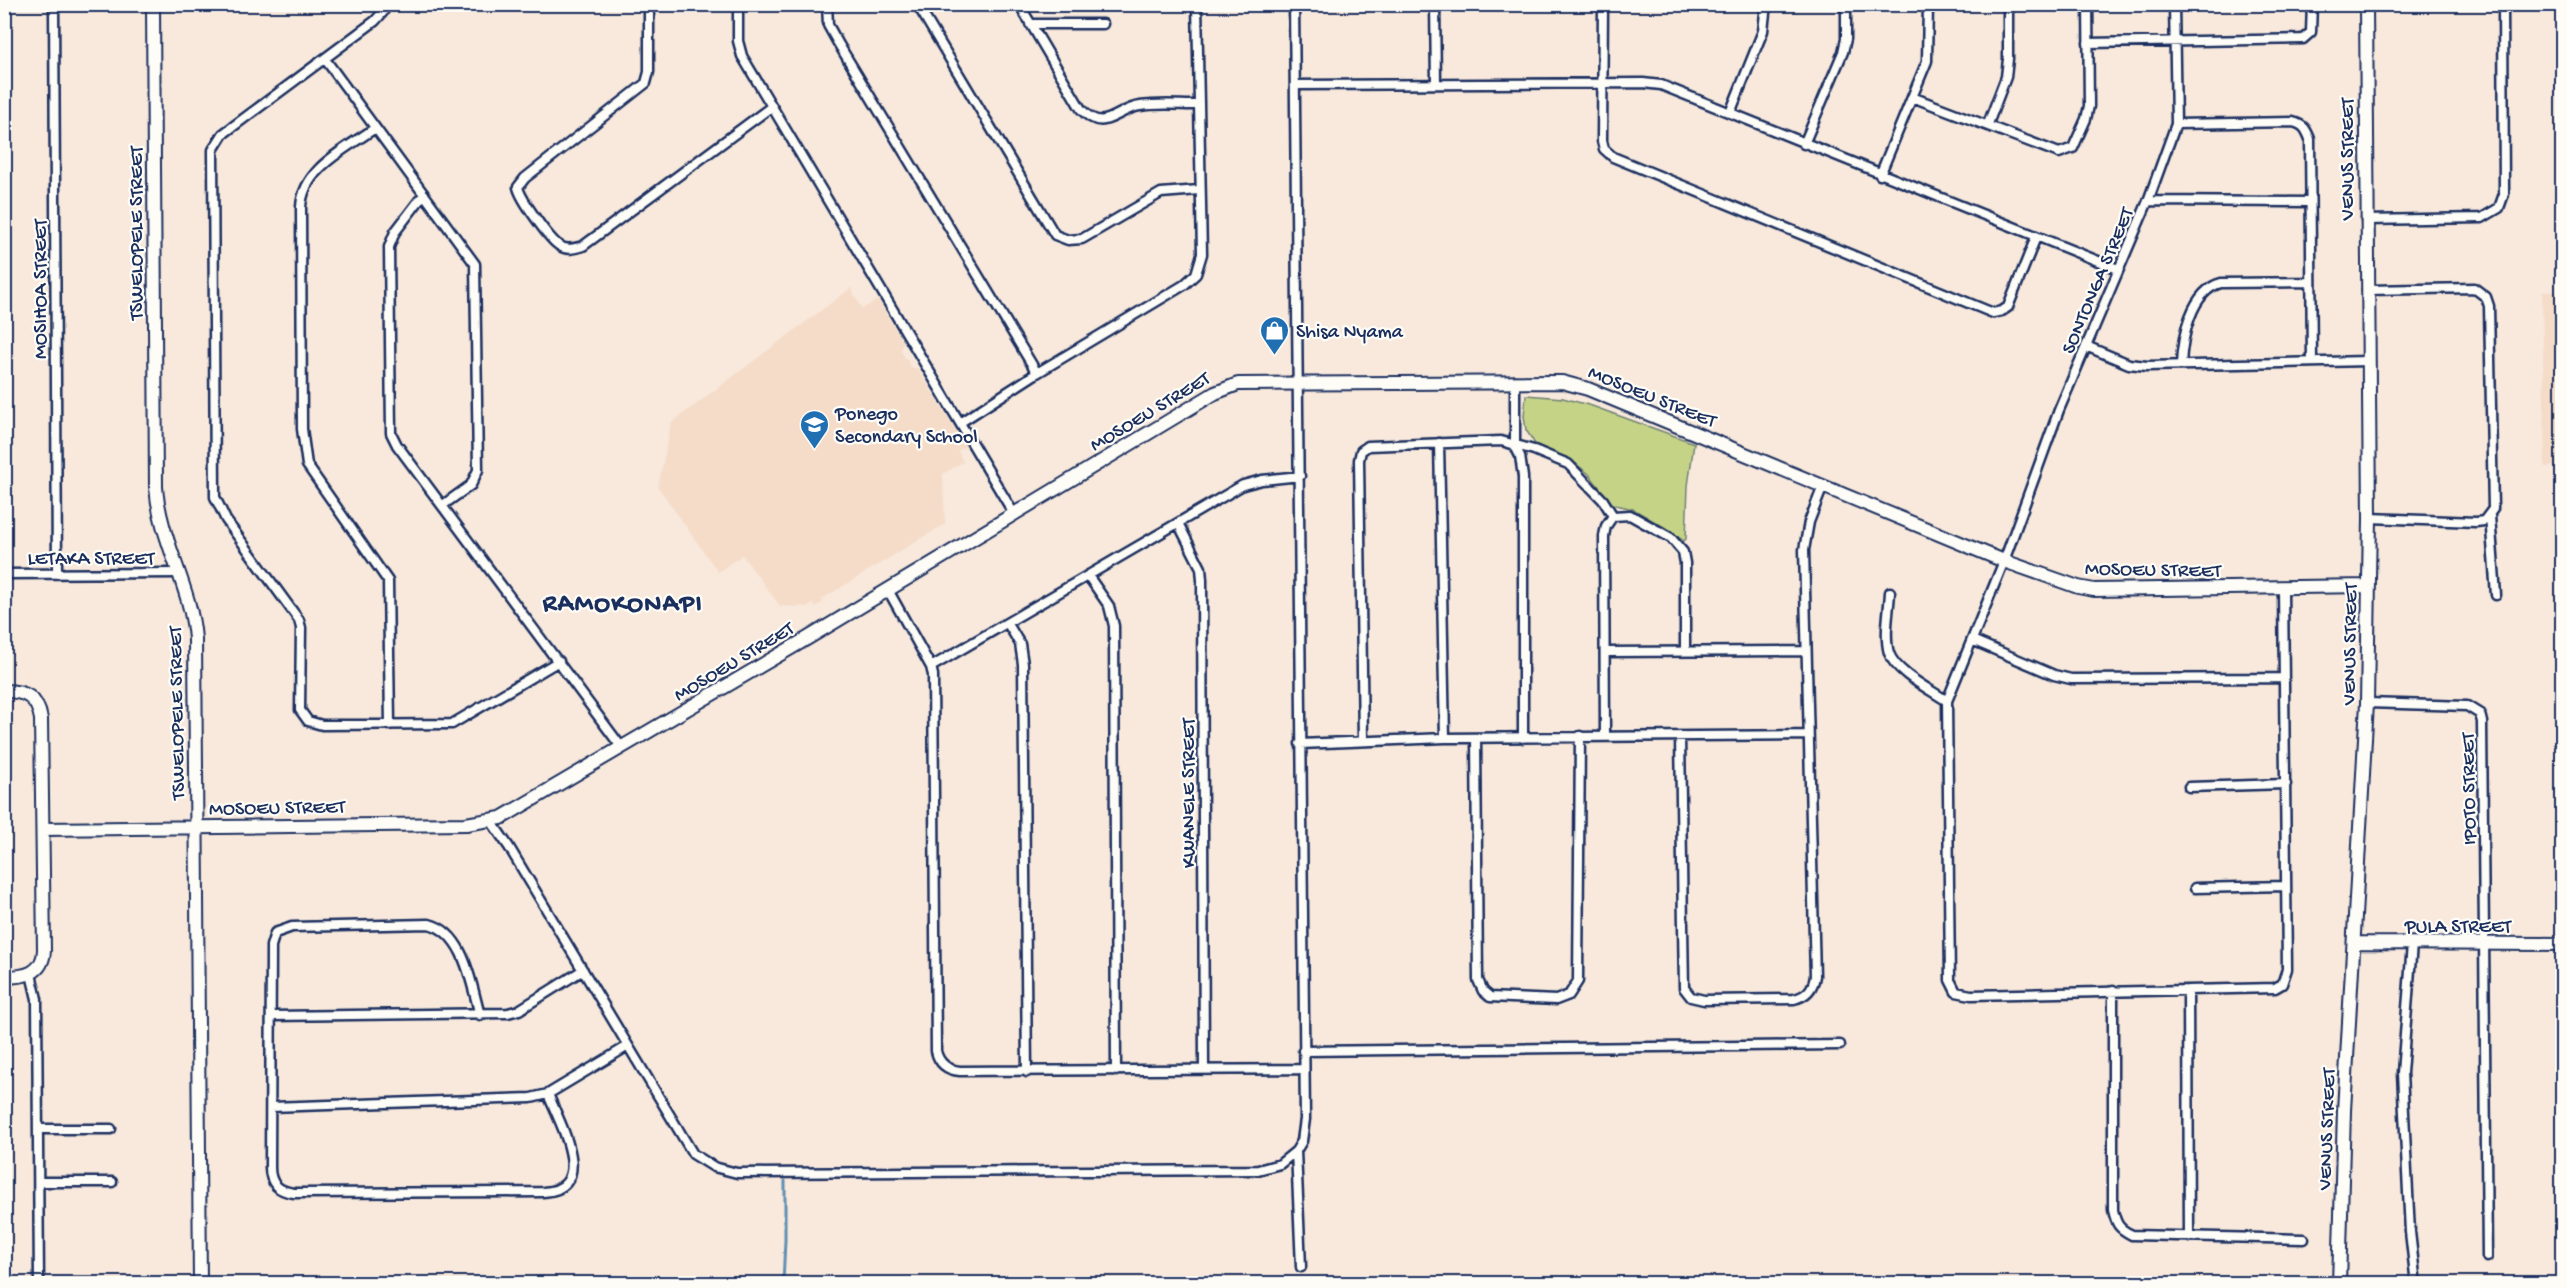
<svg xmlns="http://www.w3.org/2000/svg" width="2567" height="1288" font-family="'Gochi Hand',sans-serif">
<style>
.built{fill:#f5dcc9}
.green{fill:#c5d387;stroke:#708172;stroke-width:1.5}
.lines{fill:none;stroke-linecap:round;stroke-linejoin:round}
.stream{stroke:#5f8fb4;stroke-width:3}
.street-casing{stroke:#1b2f5e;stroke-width:13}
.secondary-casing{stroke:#1b2f5e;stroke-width:16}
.street{stroke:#fdfcf7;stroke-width:8}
.secondary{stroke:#fdfcf7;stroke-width:12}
.labels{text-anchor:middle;stroke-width:4.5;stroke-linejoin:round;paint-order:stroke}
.street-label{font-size:20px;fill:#1b2f5e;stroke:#fdfcf7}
.poi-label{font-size:20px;fill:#1b2f5e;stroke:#fdfcf7;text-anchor:start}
.district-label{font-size:26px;font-weight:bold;letter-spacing:1.5px;fill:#1b2f5e;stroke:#fdfcf7}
</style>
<rect width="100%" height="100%" fill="#f8e9dc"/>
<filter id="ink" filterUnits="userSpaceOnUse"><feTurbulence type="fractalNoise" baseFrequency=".0167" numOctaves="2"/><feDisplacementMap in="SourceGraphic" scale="12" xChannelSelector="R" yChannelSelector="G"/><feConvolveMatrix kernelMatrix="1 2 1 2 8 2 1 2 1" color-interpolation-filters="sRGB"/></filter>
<g filter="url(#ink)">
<path class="built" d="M 851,288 L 862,309 L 878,300 L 903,342 L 901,351 L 911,367 L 918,369 L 966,446 L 958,451 L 963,462 L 943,474 L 945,524 L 822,599 L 823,602 L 815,607 L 813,604 L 808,607 L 780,606 L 742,555 L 718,572 L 658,487 L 671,423 Z
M 2542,292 L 2562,292 L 2562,466 L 2545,467 Z"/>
<path class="green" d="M 1526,395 L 1563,398 L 1592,406 L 1694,443 L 1688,486 L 1686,539 L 1684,541 L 1664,527 L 1633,509 L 1612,504 L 1589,474 L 1572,461 L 1535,444 L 1526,430 L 1524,416 Z"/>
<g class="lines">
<path class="stream" d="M 783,1284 L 785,1240 L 785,1181"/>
<defs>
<path id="street" d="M 54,4 L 57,574
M 386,4 L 383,12 L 375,21 L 223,134 L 213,150 L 215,497 L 226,520 L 299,620 L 301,628 L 300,710 L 308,721 L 322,725 L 452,724 L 559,661
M 649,4 L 649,72 L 646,83 L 525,178 L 518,187 C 520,198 550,241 560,246 C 567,251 576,248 583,246 L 771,107
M 738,4 L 738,41 L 742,56 L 1014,514
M 827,4 L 828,25 L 838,43 L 1037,373
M 917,4 L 1055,235 L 1068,240 L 1082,239 L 1161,193 L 1199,190
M 1019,4 L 1081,109 C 1104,135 1116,109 1140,106 C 1159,103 1179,105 1197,105
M 1294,4 L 1305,1119 L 1302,1141 L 1296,1151 L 1301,1267
M 1435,4 L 1436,84
M 1603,4 L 1602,141 L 1604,149 L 1613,157 L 1993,313 L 2002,311 L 2008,307 L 2036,237
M 2174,4 L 2176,124 L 2148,201 L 2059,410 L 2004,561 L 1947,701 L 1950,980 L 1956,992 L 1971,995 L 2275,988 L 2282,984 L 2287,969 L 2283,589
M 1030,24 L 1103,24
M 2088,43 L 2303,39 L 2311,32 L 2312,4
M 325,59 L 475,264 L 478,470 L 471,485 L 443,505
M 1295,85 L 1643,83 L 1661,85 L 2118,269
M 1912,97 L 2059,153 L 2073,148 L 2086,119 L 2089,106 L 2088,4
M 1730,113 L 1763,31 L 1766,4
M 1988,124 L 2006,77 L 2008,59 L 2008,4
M 2176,124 L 2293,122 C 2304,125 2306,129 2310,139 L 2312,362
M 375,128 C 346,149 303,168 301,207 L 302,429 L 307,465 L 388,581 L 390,725
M 1804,144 L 1843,52 L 1846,39 L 1846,4
M 1880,175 L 1927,61 L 1928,4
M 424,194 L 395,232 L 389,247 L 391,433 L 397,445 L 622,748
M 2148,201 L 2310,202
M 2366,220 L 2482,218 L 2499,208 L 2504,194 L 2503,4
M 2367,290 L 2474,288 L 2486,297 L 2489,306 L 2493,509 L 2484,521 L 2476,522 L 2370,518
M 2086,346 L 2129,364 L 2147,366 L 2368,361
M 2181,365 C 2182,338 2191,291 2221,283 L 2311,282
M 1515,381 L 1515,446 L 1520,456 L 1523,477 L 1523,738
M 961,422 L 1037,373 L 1184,285 L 1196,274 L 1202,254 L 1197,4
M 1439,443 L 1445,738
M 2490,516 L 2496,595
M 1178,523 L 1201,568 L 1202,580 L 1204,1069
M 4,574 L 179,573
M 1089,577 L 1109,606 L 1114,626 L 1116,1071
M 888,590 L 931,667 L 933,675 L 936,1051 C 939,1064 948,1070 960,1071 L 1304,1069
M 1890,592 C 1889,611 1884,636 1889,653 C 1895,672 1931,690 1947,701
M 1008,624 L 1020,644 L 1023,664 L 1027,1072
M 1972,640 L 2054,675 L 2071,679 L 2284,678
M 1606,652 L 1806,651
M 931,667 L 1243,485 L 1262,480 L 1300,476
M 2367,703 L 2467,706 L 2480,714 L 2482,722 L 2487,1257
M 1605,736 L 1604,536 L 1606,526 L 1613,516
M 1680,737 L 1684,988 L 1691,997 L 1704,1000 L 1794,999 C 1807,996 1813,989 1815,976 L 1804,550 L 1809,522 L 1823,486
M 1476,738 L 1478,980 L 1483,991 L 1490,997 L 1556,1000 L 1569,995 L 1578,981 L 1580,736
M 1363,740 L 1359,460 L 1361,451 L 1368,446 L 1501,441 L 1534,450 L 1568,464 L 1603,500 L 1613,516 L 1630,515 L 1671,538 L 1683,552 L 1685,563 L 1685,651
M 1300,744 L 1445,738 L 1808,735
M 2189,787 L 2286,784
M 491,821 L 509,847 L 693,1154 L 714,1167 L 737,1173 L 1258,1170 L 1280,1164 L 1296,1151
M 2195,888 L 2286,886
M 2412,944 L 2402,1073 L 2410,1232 L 2416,1284
M 31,974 L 37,999 L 39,1284
M 2113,990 L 2113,1210 C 2116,1224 2119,1229 2132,1235 L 2304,1239
M 2188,990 L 2189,1237
M 480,1015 C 471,984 465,933 429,924 L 292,927 L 275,933 L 271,946 L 270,1167 C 270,1184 278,1191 294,1193 L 543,1192 C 598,1189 559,1122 548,1094
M 272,1016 L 508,1013 L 519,1010 L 583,970
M 1303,1051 L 1840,1045
M 271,1107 L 531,1098 L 548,1094 L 628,1046
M 38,1129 L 111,1129
M 39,1182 L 112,1182"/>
<path id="secondary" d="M 153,4 L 156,487 C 160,541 191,586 195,639 L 200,1284
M 4,691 C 26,691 37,697 41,719 L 44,950 C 43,974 25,977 4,977
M 43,829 L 466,824 L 501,818 L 808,638 L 1215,393 L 1238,384 L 1562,382 L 1588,389 L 2004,561 L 2078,587 L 2094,590 L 2369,586
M 2354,943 L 2562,944
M 2339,1284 L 2344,1111 L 2367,703 L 2370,518 L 2366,4"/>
</defs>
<use href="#street" class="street-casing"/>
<use href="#secondary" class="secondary-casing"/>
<use href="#street" class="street"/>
<use href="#secondary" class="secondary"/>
</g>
</g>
<defs>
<symbol id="shop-pin" viewBox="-11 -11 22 30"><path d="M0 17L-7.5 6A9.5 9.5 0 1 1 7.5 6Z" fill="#1f6fb2" stroke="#fdfcf7"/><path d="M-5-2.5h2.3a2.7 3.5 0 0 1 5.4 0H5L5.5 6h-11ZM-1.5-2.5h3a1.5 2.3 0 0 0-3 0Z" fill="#fff"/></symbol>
<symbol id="school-pin" viewBox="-11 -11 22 30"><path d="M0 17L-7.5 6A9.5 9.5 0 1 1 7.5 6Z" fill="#1f6fb2" stroke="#fdfcf7"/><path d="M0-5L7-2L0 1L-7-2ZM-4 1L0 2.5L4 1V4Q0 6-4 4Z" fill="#fff"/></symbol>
</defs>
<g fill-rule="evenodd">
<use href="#shop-pin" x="1258" y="314" width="33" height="45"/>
<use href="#school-pin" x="798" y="408" width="33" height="45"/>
</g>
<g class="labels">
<g class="street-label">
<text transform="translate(2346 159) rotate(-90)" y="7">VENUS STREET</text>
<text transform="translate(135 233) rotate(-90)" y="7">TSWELOPELE STREET</text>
<text transform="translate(2096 280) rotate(-67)" y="7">SONTONGA STREET</text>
<text transform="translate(39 289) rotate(-90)" y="7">MOSIHOA STREET</text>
<text transform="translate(1653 395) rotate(22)" y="7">MOSOEU STREET</text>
<text transform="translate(1149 410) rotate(-31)" y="7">MOSOEU STREET</text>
<text x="91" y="564">LETAKA STREET</text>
<text transform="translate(2153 568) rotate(1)" y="7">MOSOEU STREET</text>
<text transform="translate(2348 644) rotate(-89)" y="7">VENUS STREET</text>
<text transform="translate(733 660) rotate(-31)" y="7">MOSOEU STREET</text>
<text transform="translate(175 713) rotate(-91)" y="7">TSWELOPELE STREET</text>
<text transform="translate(2467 789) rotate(-91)" y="7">IPOTO STREET</text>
<text transform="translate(1187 793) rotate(-90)" y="7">KWANELE STREET</text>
<text transform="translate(277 806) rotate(-1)" y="7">MOSOEU STREET</text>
<text x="2458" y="932">PULA STREET</text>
<text transform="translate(2325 1129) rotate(-88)" y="7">VENUS STREET</text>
</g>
<g class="poi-label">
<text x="1296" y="337">Shisa Nyama</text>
<text x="835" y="419">Ponego<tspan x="835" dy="23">Secondary School</tspan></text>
</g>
<g class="district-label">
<text x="623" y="610">RAMOKONAPI</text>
</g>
</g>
<rect width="2567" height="1288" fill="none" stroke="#fdfcf7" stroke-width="24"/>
<rect x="12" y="12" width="2543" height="1264" fill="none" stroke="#1b2f5e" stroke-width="2" filter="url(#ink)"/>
</svg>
